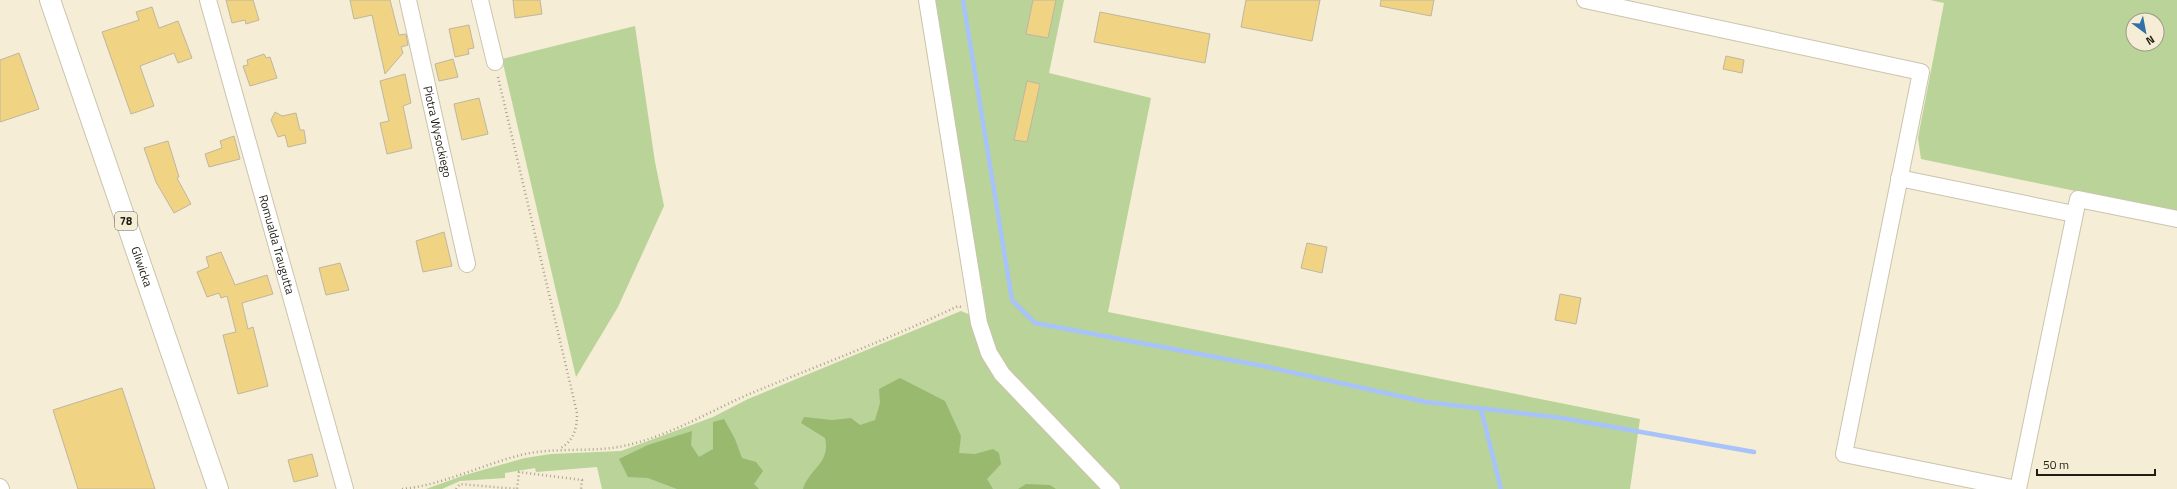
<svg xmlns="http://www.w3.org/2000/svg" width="2177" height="489" font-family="'Titillium Web',sans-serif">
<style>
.green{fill:#b9d399;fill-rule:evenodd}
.forest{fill:#99b96f}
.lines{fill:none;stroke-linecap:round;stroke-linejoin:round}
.stream{stroke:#a7c3fa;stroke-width:4.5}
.building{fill:#f0d483;stroke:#beb6a0}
.minor-casing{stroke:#cbc4ad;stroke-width:18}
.major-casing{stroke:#cbc4ad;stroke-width:22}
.path{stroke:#a8a28f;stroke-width:2.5;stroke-dasharray:1 3;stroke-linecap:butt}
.minor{stroke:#fff;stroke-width:16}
.major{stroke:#fff;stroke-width:20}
.labels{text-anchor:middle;stroke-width:3;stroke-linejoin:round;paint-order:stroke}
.shield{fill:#f5edd5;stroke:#5f5b4e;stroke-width:1}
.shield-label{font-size:11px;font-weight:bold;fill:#1f1d14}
.street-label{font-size:12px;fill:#1f1d14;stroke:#f5edd5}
</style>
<rect width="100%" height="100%" fill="#f5edd5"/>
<path class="green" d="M 931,0 L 1064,0 L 1049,73 L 1151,98 L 1108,312 L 1640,419 L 1630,489 L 1120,489 L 1009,373 L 991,346 L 979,298 L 983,287 L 977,279 Z
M 1930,0 L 2177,0 L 2177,212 L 1921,159 L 1918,138 L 1944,3 ZM 2133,20 L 2157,20 L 2157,44 L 2133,44 Z
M 635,26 L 655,162 L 664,206 L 618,307 L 576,377 L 502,59 Z
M 961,311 L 973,316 L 986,357 L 1104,489 L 602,489 L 597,467 L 536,472 L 535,468 L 505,473 L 505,478 L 460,481 L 442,489 L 426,489 L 465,475 L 525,458 L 551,454 L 621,451 L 713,417 L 748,399 Z"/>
<path class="forest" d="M 900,378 L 945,401 L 961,436 L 959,453 L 975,454 L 993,449 L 999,453 L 1001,464 L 987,479 L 993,489 L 803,489 C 810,468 831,463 825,438 L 801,423 L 804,417 L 832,420 L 851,418 L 860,425 L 875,420 L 880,403 L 879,389 Z
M 724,419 L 735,439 L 742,458 L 756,462 L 763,471 L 754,484 L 759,489 L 677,489 L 648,478 L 628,477 L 619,459 L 648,445 L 692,431 L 691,445 L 699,457 L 713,449 L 713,422 Z
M 1026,484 L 1050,485 L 1056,489 L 1018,489 Z"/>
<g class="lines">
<path class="stream" d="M 963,0 L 1012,300 L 1035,323 L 1268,367 L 1426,402 L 1562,418 L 1754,452
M 1481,409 L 1501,489"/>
</g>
<path class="building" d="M 226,0 L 253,0 L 259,20 L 246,24 L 245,20 L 232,23 Z
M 350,0 L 390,0 L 399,35 L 406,34 L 408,45 L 401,47 L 403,53 L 385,74 L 372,15 L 354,19 Z
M 513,0 L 540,0 L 542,14 L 515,18 Z
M 1033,0 L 1056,0 L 1048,38 L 1026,34 Z
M 1246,0 L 1320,0 L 1312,41 L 1241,27 Z
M 1381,0 L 1434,0 L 1431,16 L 1380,6 Z
M 152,7 L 159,28 L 178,21 L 192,58 L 178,63 L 174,53 L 140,66 L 154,106 L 131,114 L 102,32 L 139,20 L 136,12 Z
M 1100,12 L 1210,34 L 1205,63 L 1094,42 Z
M 469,25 L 474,48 L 468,49 L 469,54 L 455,57 L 449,29 Z
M 19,53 L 39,109 L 0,122 L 0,60 Z
M 264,54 L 266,58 L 270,57 L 277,78 L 250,86 L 243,66 L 248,65 L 247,60 Z
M 1726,56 L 1744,60 L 1742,73 L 1723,69 Z
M 453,59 L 458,77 L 439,81 L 435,64 Z
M 405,74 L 411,103 L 403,106 L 412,148 L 387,154 L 380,123 L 389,121 L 380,81 Z
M 1027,81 L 1040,84 L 1027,142 L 1014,140 Z
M 479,98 L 488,134 L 462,140 L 454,104 Z
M 275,112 L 282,116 L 296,113 L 300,130 L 304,130 L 306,143 L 288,147 L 285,135 L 278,137 L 271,120 Z
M 234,136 L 240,159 L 209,167 L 205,154 L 222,148 L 220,141 Z
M 168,141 L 179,177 L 177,178 L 191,204 L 174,213 L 156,182 L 144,148 Z
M 444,232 L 452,266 L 423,272 L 416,241 Z
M 1307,243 L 1327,247 L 1322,273 L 1301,268 Z
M 221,252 L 235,285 L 267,275 L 273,294 L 242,303 L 248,329 L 253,327 L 268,386 L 238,394 L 223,335 L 236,332 L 227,296 L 221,298 L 219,293 L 207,297 L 197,272 L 209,267 L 206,257 Z
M 340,263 L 349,290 L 326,295 L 319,268 Z
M 1560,294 L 1581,298 L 1576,324 L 1555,320 Z
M 122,388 L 155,489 L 78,489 L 53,410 Z
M 312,454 L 318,476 L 294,482 L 288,460 Z"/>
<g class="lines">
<defs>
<g id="minor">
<path id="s1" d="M 208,0 L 345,489"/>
<path id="s2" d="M 408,0 L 467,264"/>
<path d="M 480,0 L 495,62"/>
<path d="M 927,0 L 979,323 L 989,353 L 1002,374 L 1112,489"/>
<path d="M 1585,0 L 1921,72 L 1844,454 L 2017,489"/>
<path d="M 1899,178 L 2074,214"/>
<path d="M 0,487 L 1,489"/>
<path d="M 2018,489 L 2078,199 L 2177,219"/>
</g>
<g id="major">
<path id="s3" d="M 50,0 L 218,489"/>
</g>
</defs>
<use href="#minor" class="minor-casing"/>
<use href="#major" class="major-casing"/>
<path class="path" d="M 498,77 L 577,413 C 577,429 574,441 559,449
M 402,489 C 443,485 481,465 521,455 C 557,446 596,454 632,444 C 675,433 714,409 754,392 C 822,364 892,338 958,306 L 961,307
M 456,489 L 460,484 L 517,489 L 519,472 L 582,480 L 581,489"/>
<use href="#minor" class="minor"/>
<use href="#major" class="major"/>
</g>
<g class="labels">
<rect class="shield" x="115" y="212" width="22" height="18" rx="3"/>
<g class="shield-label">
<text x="126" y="225">78</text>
</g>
<g class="street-label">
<text dy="4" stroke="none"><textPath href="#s2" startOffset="135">Piotra Wysockiego</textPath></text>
<text dy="4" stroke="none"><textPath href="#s1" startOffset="254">Romualda Traugutta</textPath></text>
<text dy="4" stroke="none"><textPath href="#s3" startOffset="282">Gliwicka</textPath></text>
</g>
</g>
<g transform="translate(2145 32) rotate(148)"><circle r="19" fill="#f5edd5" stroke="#9f9a88"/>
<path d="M0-3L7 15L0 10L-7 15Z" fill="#3171a8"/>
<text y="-6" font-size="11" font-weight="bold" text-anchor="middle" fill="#1f1d14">N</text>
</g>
<path d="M2037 469v6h118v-6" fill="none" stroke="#1f1d14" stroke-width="2"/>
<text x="2043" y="469" font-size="12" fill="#1f1d14" stroke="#f5edd5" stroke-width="3" paint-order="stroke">50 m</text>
</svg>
